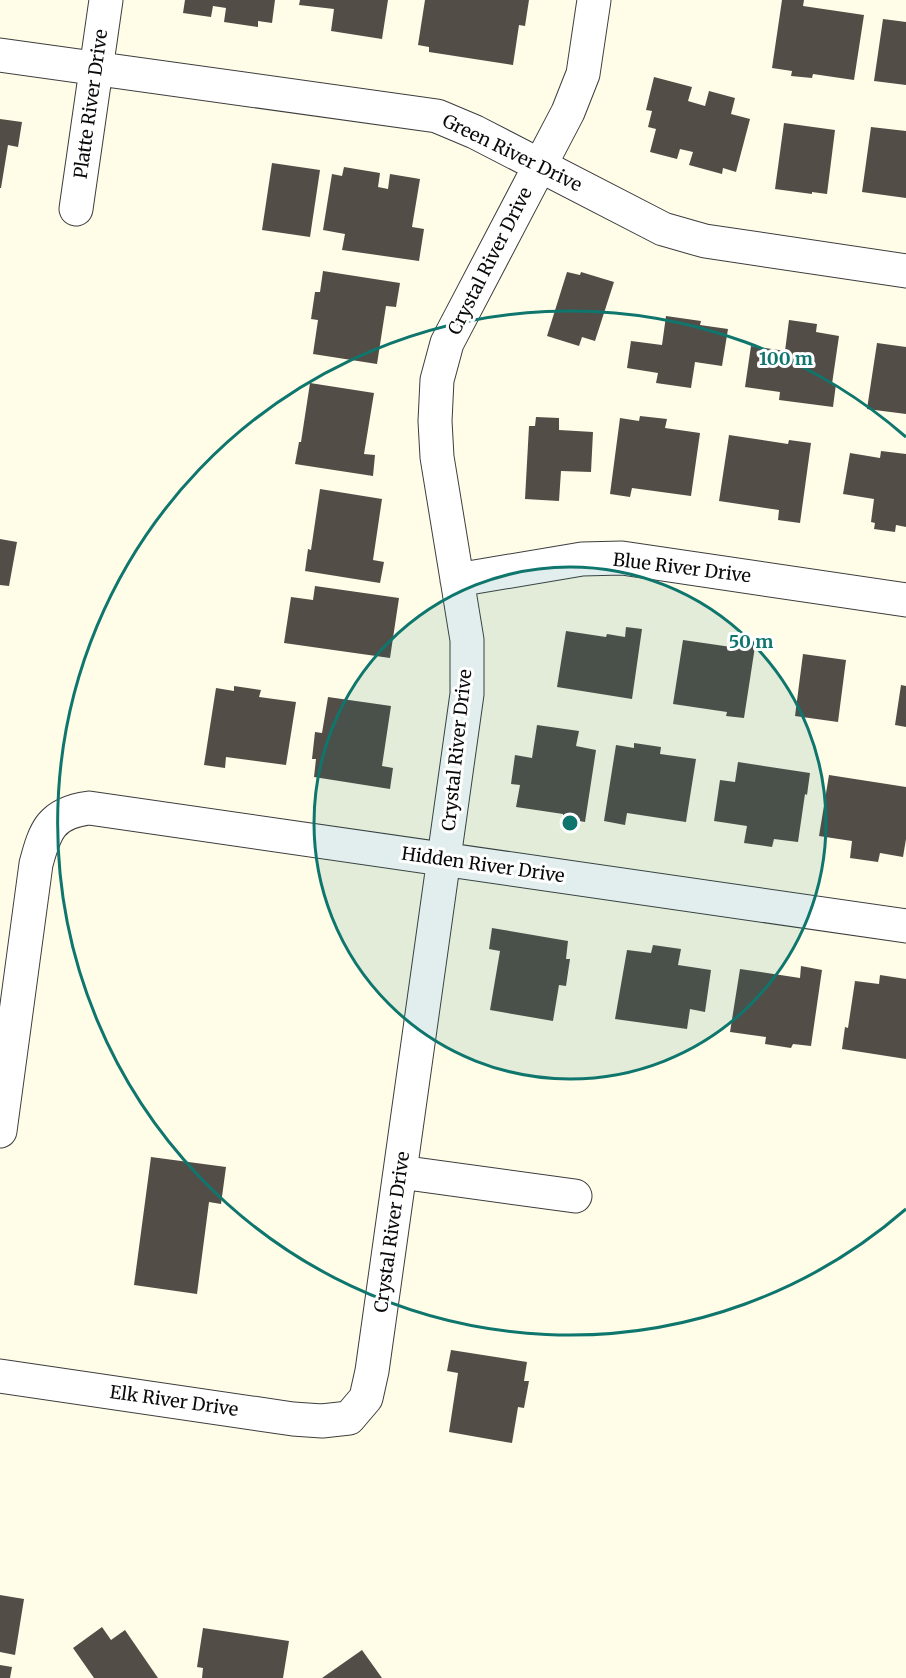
<svg xmlns="http://www.w3.org/2000/svg" width="906" height="1678" font-family="Merriweather,serif">
<style>
.building{fill:#534d47}
.lines{fill:none;stroke-linecap:round;stroke-linejoin:round}
.minor-casing{stroke:#3d3d3d;stroke-width:35}
.minor{stroke:#fff;stroke-width:33}
.ring{fill:none;stroke:#0f766e;stroke-width:3}
.labels{text-anchor:middle;stroke-width:6;stroke-linejoin:round;paint-order:stroke}
.street-label{font-size:18px;fill:#0a0a0a;stroke:#fff}
.centre{fill:#0f766e;stroke:#fff;stroke-width:3}
.ring-label{font-size:18px;text-anchor:middle;font-weight:bold;fill:#0f766e;stroke:#fff;stroke-width:6;stroke-linejoin:round;paint-order:stroke}
</style>
<rect width="100%" height="100%" fill="#fffde8"/>
<path class="building" d="M 185,0 L 275,0 L 272,23 L 258,21 L 258,27 L 224,22 L 226,8 L 213,6 L 211,17 L 183,13 Z
M 300,0 L 388,0 L 382,39 L 331,31 L 334,9 L 299,5 Z
M 425,0 L 529,0 L 525,26 L 519,25 L 513,65 L 429,52 L 429,47 L 418,45 Z
M 782,0 L 804,0 L 803,6 L 864,15 L 854,80 L 813,74 L 812,78 L 791,76 L 792,71 L 772,68 Z
M 883,19 L 906,22 L 906,85 L 874,81 Z
M 654,77 L 692,87 L 688,101 L 705,106 L 709,91 L 735,98 L 731,114 L 750,119 L 736,172 L 723,168 L 722,174 L 689,165 L 693,152 L 680,149 L 677,159 L 650,152 L 656,129 L 648,127 L 652,111 L 646,110 Z
M 0,119 L 22,122 L 18,147 L 8,145 L 1,188 L 0,188 Z
M 784,123 L 835,130 L 827,194 L 812,192 L 812,194 L 775,189 Z
M 871,127 L 906,131 L 906,198 L 862,192 Z
M 272,163 L 320,170 L 310,237 L 262,230 Z
M 344,167 L 380,173 L 378,187 L 388,189 L 390,174 L 420,179 L 412,227 L 424,229 L 419,261 L 342,250 L 345,234 L 323,230 L 332,174 L 342,176 Z
M 323,271 L 400,283 L 396,307 L 386,306 L 377,364 L 313,354 L 318,320 L 311,319 L 315,292 L 320,292 Z
M 567,272 L 580,275 L 581,272 L 614,282 L 595,341 L 582,337 L 579,346 L 547,336 Z
M 666,316 L 701,321 L 700,325 L 728,329 L 722,366 L 695,362 L 691,388 L 656,383 L 658,373 L 627,368 L 631,341 L 662,345 Z
M 789,320 L 817,324 L 816,332 L 839,336 L 832,384 L 836,384 L 833,407 L 779,400 L 780,392 L 745,387 L 751,346 L 785,351 Z
M 877,343 L 906,347 L 906,414 L 867,409 Z
M 310,383 L 374,393 L 364,454 L 375,455 L 373,476 L 295,464 L 299,442 L 301,442 Z
M 640,416 L 667,419 L 665,428 L 700,433 L 691,496 L 632,488 L 630,497 L 610,494 L 620,418 L 639,421 Z
M 536,417 L 559,418 L 559,430 L 593,432 L 591,472 L 561,471 L 559,501 L 525,499 L 529,426 L 535,426 Z
M 729,435 L 788,444 L 789,440 L 811,443 L 800,523 L 778,520 L 779,510 L 719,501 Z
M 881,451 L 906,454 L 906,527 L 896,525 L 895,532 L 874,529 L 875,523 L 871,522 L 874,499 L 843,494 L 850,453 L 880,458 Z
M 320,489 L 382,499 L 373,560 L 384,562 L 380,583 L 305,571 L 308,549 L 311,550 Z
M 0,539 L 17,542 L 9,586 L 0,585 Z
M 315,586 L 399,598 L 390,658 L 284,643 L 291,597 L 313,600 Z
M 626,627 L 642,629 L 632,699 L 557,687 L 566,631 L 606,637 L 607,634 L 625,637 Z
M 739,638 L 756,640 L 744,718 L 726,716 L 727,712 L 673,704 L 683,640 L 738,648 Z
M 803,654 L 846,660 L 838,722 L 795,716 Z
M 901,685 L 906,686 L 906,727 L 895,725 Z
M 234,686 L 261,690 L 259,697 L 296,702 L 286,765 L 226,757 L 225,768 L 204,765 L 216,688 L 234,691 Z
M 328,697 L 391,706 L 382,766 L 393,768 L 390,789 L 314,777 L 316,759 L 312,759 L 315,732 L 322,733 Z
M 537,725 L 579,731 L 576,746 L 596,750 L 585,822 L 563,818 L 563,814 L 516,807 L 520,785 L 511,784 L 515,755 L 532,758 Z
M 634,743 L 661,747 L 660,754 L 696,759 L 686,822 L 627,813 L 625,825 L 604,821 L 616,745 L 634,748 Z
M 738,762 L 810,773 L 807,795 L 805,794 L 798,842 L 774,839 L 772,847 L 744,843 L 747,826 L 714,821 L 720,780 L 735,782 Z
M 829,775 L 906,787 L 906,839 L 903,857 L 880,853 L 878,862 L 850,858 L 852,841 L 819,836 Z
M 492,928 L 568,941 L 566,959 L 570,959 L 566,986 L 559,985 L 553,1021 L 490,1010 L 500,951 L 489,949 Z
M 653,945 L 681,949 L 678,965 L 711,970 L 705,1012 L 690,1009 L 687,1029 L 615,1019 L 627,950 L 651,953 Z
M 801,966 L 822,970 L 811,1046 L 793,1044 L 791,1048 L 765,1044 L 766,1037 L 730,1032 L 740,969 L 800,978 Z
M 880,975 L 906,979 L 906,1059 L 842,1049 L 845,1027 L 848,1028 L 855,981 L 879,984 Z
M 151,1157 L 226,1167 L 221,1204 L 209,1202 L 197,1294 L 134,1285 Z
M 451,1350 L 527,1362 L 524,1381 L 529,1381 L 524,1408 L 518,1407 L 512,1443 L 449,1432 L 458,1373 L 447,1371 Z
M 0,1595 L 24,1599 L 15,1655 L 0,1652 Z
M 102,1627 L 111,1640 L 125,1630 L 158,1678 L 94,1678 L 73,1648 Z
M 203,1628 L 289,1641 L 283,1678 L 202,1678 L 203,1668 L 197,1667 Z
M 362,1650 L 382,1678 L 322,1678 Z
M 0,1665 L 12,1667 L 10,1678 L 0,1678 Z"/>
<g class="lines">
<defs>
<path id="minor" d="M 0,55 L 437,116 L 475,132 L 663,229 L 705,241 L 906,271
M 76,209 L 106,0
M 457,580 L 582,559 L 622,558 L 906,600
M 0,1131 L 36,864 C 45,830 51,813 89,808 L 906,926
M 400,1172 L 575,1196
M 0,1376 L 293,1419 L 322,1421 L 349,1418 L 366,1398 L 372,1371 L 467,694 L 467,640 L 437,457 L 435,421 L 437,380 L 447,343 L 568,112 L 583,74 L 594,0"/>
</defs>
<use href="#minor" class="minor-casing"/>
<use href="#minor" class="minor"/>
</g>
<circle cx="570" cy="823" r="256" fill="#0f766e" fill-opacity=".12"/>
<g class="ring">
<circle cx="570" cy="823" r="256"/>
<path d="M906 1209A512 512 0 1 1 906 437"/>
</g>
<g class="labels">
<g class="street-label">
<text transform="translate(91 104) rotate(-82)" y="6">Platte River Drive</text>
<text transform="translate(512 153) rotate(26)" y="6">Green River Drive</text>
<text transform="translate(490 261) rotate(-63)" y="6">Crystal River Drive</text>
<text transform="translate(682 568) rotate(7)" y="6">Blue River Drive</text>
<text transform="translate(457 750) rotate(-84)" y="6">Crystal River Drive</text>
<text transform="translate(483 865) rotate(8)" y="6">Hidden River Drive</text>
<text transform="translate(392 1232) rotate(-82)" y="6">Crystal River Drive</text>
<text transform="translate(174 1401) rotate(8)" y="6">Elk River Drive</text>
</g>
</g>
<circle cx="570" cy="823" r="9" class="centre"/>
<g class="ring-label">
<text x="786" y="365">100 m</text>
<text x="751" y="648">50 m</text>
</g>
</svg>
